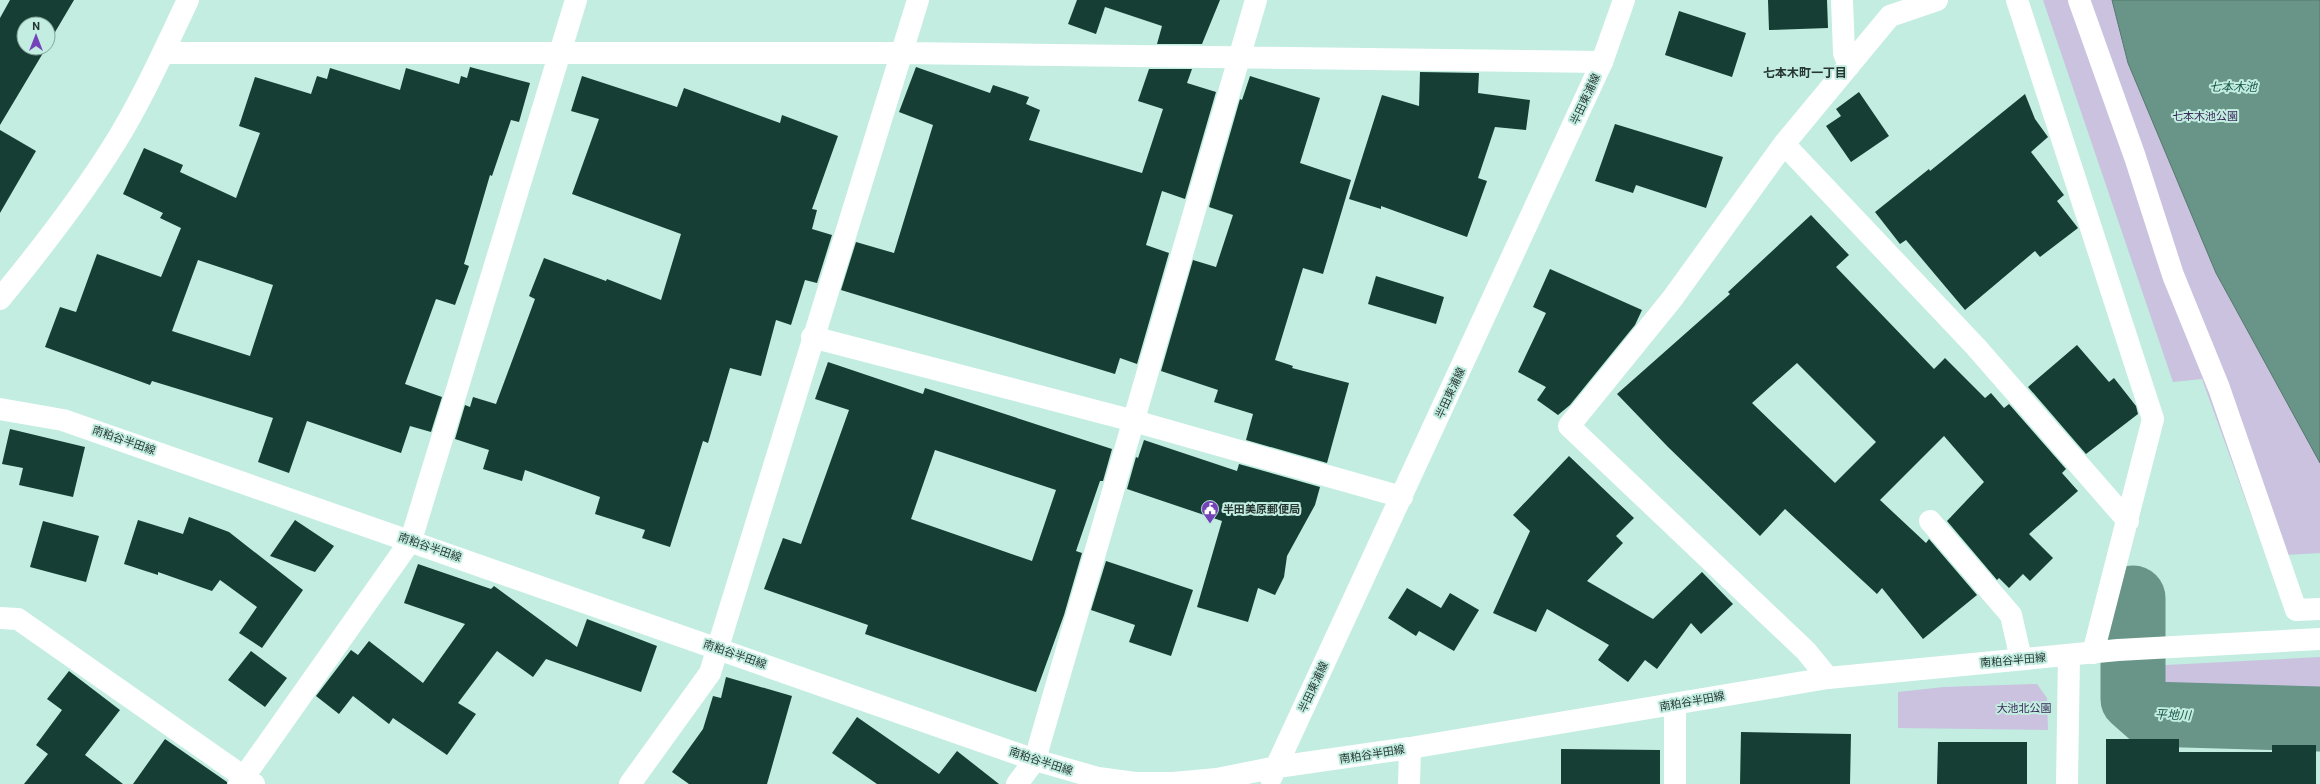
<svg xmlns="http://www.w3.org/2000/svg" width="2320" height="784" font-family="Roboto,'Noto Sans JP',sans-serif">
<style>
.green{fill:#cac2df}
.water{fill:#689587;stroke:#54796e}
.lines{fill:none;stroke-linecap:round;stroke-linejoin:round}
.river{stroke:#689587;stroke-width:65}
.building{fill:#163e34;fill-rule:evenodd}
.minor{stroke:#fff;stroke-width:22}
.major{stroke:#fff;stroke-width:22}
.labels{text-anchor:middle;stroke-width:4;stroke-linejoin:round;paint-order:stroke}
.street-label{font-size:11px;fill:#263732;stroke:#c2ede0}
.park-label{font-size:11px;fill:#3b2a5a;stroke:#c2ede0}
.poi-label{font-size:11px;font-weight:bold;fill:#263732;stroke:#c2ede0;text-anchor:start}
.neighbourhood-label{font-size:12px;font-weight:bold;fill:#263732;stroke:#c2ede0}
.water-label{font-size:12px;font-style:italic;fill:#185547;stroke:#c2ede0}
</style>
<rect width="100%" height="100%" fill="#c2ede0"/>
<path class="green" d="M 2043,0 L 2320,0 L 2320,553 L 2266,556 L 2202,379 L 2173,382 Z
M 2320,657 L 2320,708 L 2160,702 L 2150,690 L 2147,666 Z
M 2037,684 L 2047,698 L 2048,730 L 1898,728 L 1898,692 L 1944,687 Z"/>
<path class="water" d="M 2112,0 L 2320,0 L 2320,463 L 2216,273 L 2128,63 Z"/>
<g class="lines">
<path class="river" d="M 2133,598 L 2133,699 L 2150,714 L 2320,719"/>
</g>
<path class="building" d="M 10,0 L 74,0 L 48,44 L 48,24 L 24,24 L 24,48 L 46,48 L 0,125 L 0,18 Z
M 1077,0 L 1220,0 L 1202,44 L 1157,44 L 1162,26 L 1105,7 L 1096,34 L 1068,24 Z
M 1768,0 L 1827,0 L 1828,28 L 1769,30 Z
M 1679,11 L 1746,33 L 1732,77 L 1665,55 Z
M 470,67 L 530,83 L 519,122 L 511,120 L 492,176 L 490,175 L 464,264 L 469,266 L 455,305 L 436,299 L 405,384 L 442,397 L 431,432 L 410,426 L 401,453 L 307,421 L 289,473 L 258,462 L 273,418 L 152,381 L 150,385 L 45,347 L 60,307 L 76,312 L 97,254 L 161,277 L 181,228 L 160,218 L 163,213 L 123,194 L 144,148 L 183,165 L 180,172 L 236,198 L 260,133 L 239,126 L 255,77 L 311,94 L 317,76 L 327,79 L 330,68 L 400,90 L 406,68 L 459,84 L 461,76 L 467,78 ZM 198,260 L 273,285 L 250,356 L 172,331 Z
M 916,67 L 990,93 L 993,85 L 1029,97 L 1026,104 L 1040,110 L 1029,140 L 1142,173 L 1163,109 L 1138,101 L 1149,69 L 1192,69 L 1187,83 L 1216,92 L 1185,199 L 1162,191 L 1146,245 L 1169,253 L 1137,364 L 1120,358 L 1115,374 L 841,290 L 856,242 L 894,253 L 933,125 L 899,112 Z
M 1420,72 L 1479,73 L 1478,93 L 1530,100 L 1526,130 L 1495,127 L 1478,178 L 1487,181 L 1467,237 L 1381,206 L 1381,209 L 1349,199 L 1382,95 L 1419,106 Z
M 582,76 L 677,107 L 684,88 L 780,123 L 782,115 L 838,136 L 812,209 L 817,210 L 812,229 L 832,235 L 817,283 L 805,280 L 791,325 L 776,320 L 761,376 L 730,368 L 708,443 L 703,441 L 670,547 L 642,538 L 645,530 L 595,514 L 600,497 L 525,470 L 522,481 L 483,469 L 489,450 L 455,439 L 465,405 L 470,407 L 473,397 L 496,404 L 535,299 L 529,296 L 544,258 L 606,281 L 607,279 L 661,300 L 681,234 L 572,194 L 599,119 L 571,111 Z
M 1250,76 L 1320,98 L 1300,163 L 1351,180 L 1323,274 L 1303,268 L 1275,360 L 1293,366 L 1292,368 L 1349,383 L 1327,463 L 1246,440 L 1253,414 L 1214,402 L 1218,390 L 1161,371 L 1193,260 L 1216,267 L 1233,215 L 1209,207 L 1240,99 L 1242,100 Z
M 1859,92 L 1889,136 L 1851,162 L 1826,126 L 1841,116 L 1836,109 Z
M 2025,94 L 2035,119 L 2048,137 L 2031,152 L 2064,195 L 2057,201 L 2078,228 L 2040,257 L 2035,251 L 1965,310 L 1906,240 L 1900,244 L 1875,212 L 1929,169 L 1930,171 Z
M 1615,124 L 1723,157 L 1706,208 L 1636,185 L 1633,193 L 1595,181 Z
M 0,130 L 36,151 L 0,213 Z
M 1811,215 L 1849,255 L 1836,267 L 1934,369 L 1945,358 L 1985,398 L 1991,393 L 2004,408 L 2009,404 L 2066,469 L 2062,473 L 2078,491 L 2029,534 L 2053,558 L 2030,581 L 2023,574 L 2009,588 L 1999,578 L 1997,580 L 1947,521 L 1984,482 L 1944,436 L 1880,500 L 1926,543 L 1929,539 L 1977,595 L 1923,639 L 1882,588 L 1877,594 L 1785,509 L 1760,536 L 1668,447 L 1617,394 L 1730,294 L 1728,292 ZM 1797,363 L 1876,442 L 1835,483 L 1752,403 Z
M 1550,269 L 1642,310 L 1635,325 L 1570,405 L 1558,415 L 1537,400 L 1546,387 L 1518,372 L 1546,313 L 1533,307 Z
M 1376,276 L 1444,297 L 1436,324 L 1368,304 Z
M 2077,345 L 2109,382 L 2114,378 L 2136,406 L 2138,414 L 2086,454 L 2028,387 Z
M 828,362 L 923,394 L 925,388 L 1112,449 L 1103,481 L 1100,481 L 1076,551 L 1082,553 L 1064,615 L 1036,692 L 865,634 L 868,625 L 764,589 L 783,538 L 801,544 L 849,410 L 815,399 ZM 935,450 L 1056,490 L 1032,561 L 911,519 Z
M 10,429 L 85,447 L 73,497 L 19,485 L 23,468 L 2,464 Z
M 1144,440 L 1237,471 L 1239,464 L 1320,487 L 1315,505 L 1287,556 L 1284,577 L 1275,595 L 1258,588 L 1248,622 L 1197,607 L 1222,521 L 1127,489 L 1136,457 L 1138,458 Z
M 1569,456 L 1634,518 L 1616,536 L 1623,543 L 1587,581 L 1653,619 L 1702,572 L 1733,604 L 1701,634 L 1691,623 L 1657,669 L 1645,660 L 1628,682 L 1598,660 L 1609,645 L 1547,609 L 1536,632 L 1493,613 L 1530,531 L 1513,515 Z
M 189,517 L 229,532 L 303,590 L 262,648 L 239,633 L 257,607 L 220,580 L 212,591 L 158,572 L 158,575 L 124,564 L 138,520 L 183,534 Z
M 295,520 L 334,546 L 315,572 L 270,556 Z
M 43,521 L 99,536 L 86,582 L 30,567 Z
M 1106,561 L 1193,590 L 1171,656 L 1129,642 L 1135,625 L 1091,610 Z
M 418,564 L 491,589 L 494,586 L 577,647 L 587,619 L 657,646 L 641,692 L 546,659 L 533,677 L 497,651 L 458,703 L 476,714 L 447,755 L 393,718 L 389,724 L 353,696 L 339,714 L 316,696 L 351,650 L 358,655 L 369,641 L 423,683 L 465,624 L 404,603 Z
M 1407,588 L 1441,608 L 1450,593 L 1479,610 L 1454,651 L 1419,631 L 1416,636 L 1388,618 Z
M 251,651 L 287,678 L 265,707 L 228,680 Z
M 69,671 L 120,710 L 85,755 L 123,784 L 24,784 L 48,754 L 36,745 L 62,710 L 47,699 Z
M 726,677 L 792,696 L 767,784 L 689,784 L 672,772 L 703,729 L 713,696 L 721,698 Z
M 857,717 L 939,774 L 957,751 L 999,784 L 877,784 L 832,753 Z
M 1741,732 L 1851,734 L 1850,784 L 1740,784 Z
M 165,739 L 227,782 L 227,784 L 133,784 Z
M 2106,739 L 2179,739 L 2179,752 L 2272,752 L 2272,745 L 2316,745 L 2316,784 L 2106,784 Z
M 1938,742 L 2027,742 L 2027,784 L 1937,784 Z
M 1561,749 L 1660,750 L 1660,784 L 1561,784 Z"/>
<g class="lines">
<path class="minor" d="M 1842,0 L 1844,53 L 1849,66
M 2017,0 L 2153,419 L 2093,653
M 2079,0 L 2135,157 L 2173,275 L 2219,388 L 2296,610 L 2320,609
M 163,53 L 902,53 L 1602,62
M 1784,144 L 1976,347 L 2128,521
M 0,299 C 41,249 81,198 115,143 C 143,98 165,48 188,0
M 812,337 L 1134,421 L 1402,497
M 1930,521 L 2011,615 L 2021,659
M 0,618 L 18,619 L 254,784
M 1828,678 L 1806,651 L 1569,426 L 1672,299 L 1784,144 L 1890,16 L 1937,0
M 1675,704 L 1675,784
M 239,784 L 411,540 L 576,0
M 630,784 L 710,673 L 918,0
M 1017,784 L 1035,760 L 1040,742 L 1256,0
M 1409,784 L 1410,748
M 2067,784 L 2069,655"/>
<path class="major" d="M 0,409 L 63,420 L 1035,760 L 1098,778 L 1135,783 L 1173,783 L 1217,779 L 1277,767 L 1410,748 L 1828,678 L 2118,650 L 2320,639
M 1271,778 L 1602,62 L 1624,0"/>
</g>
<defs>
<symbol id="civic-pin" viewBox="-11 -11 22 30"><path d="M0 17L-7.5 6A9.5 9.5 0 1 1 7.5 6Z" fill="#7443ba" stroke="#c2ede0"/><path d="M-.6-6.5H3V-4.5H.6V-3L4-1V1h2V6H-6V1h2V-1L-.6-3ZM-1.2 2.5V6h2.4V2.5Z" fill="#fff"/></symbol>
</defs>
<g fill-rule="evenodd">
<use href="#civic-pin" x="1200" y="499" width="20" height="27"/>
</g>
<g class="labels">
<g class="street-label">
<text transform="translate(1585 99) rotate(-65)" y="4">半田東浦線</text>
<text transform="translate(1450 393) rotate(-65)" y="4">半田東浦線</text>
<text transform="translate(124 440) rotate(19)" y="4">南粕谷半田線</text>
<text transform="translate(430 547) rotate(19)" y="4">南粕谷半田線</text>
<text transform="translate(735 654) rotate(19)" y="4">南粕谷半田線</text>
<text transform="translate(2013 660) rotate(-5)" y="4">南粕谷半田線</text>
<text transform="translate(1313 687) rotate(-65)" y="4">半田東浦線</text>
<text transform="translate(1692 701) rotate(-10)" y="4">南粕谷半田線</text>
<text transform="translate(1372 754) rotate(-9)" y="4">南粕谷半田線</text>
<text transform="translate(1041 761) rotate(18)" y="4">南粕谷半田線</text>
</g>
<g class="park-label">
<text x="2205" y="120">七本木池公園</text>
<text x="2024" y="712">大池北公園</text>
</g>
<g class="poi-label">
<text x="1223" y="513">半田美原郵便局</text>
</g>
<g class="neighbourhood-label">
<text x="1805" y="77">七本木町一丁目</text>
</g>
<g class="water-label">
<text x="2233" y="91">七本木池</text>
<text transform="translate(2173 715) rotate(2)" y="4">平地川</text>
</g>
</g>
<g transform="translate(36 36)"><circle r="19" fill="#c2ede0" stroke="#84a49a"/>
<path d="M0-3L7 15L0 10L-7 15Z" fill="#7443ba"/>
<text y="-6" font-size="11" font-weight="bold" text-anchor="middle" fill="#263732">N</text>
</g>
</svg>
